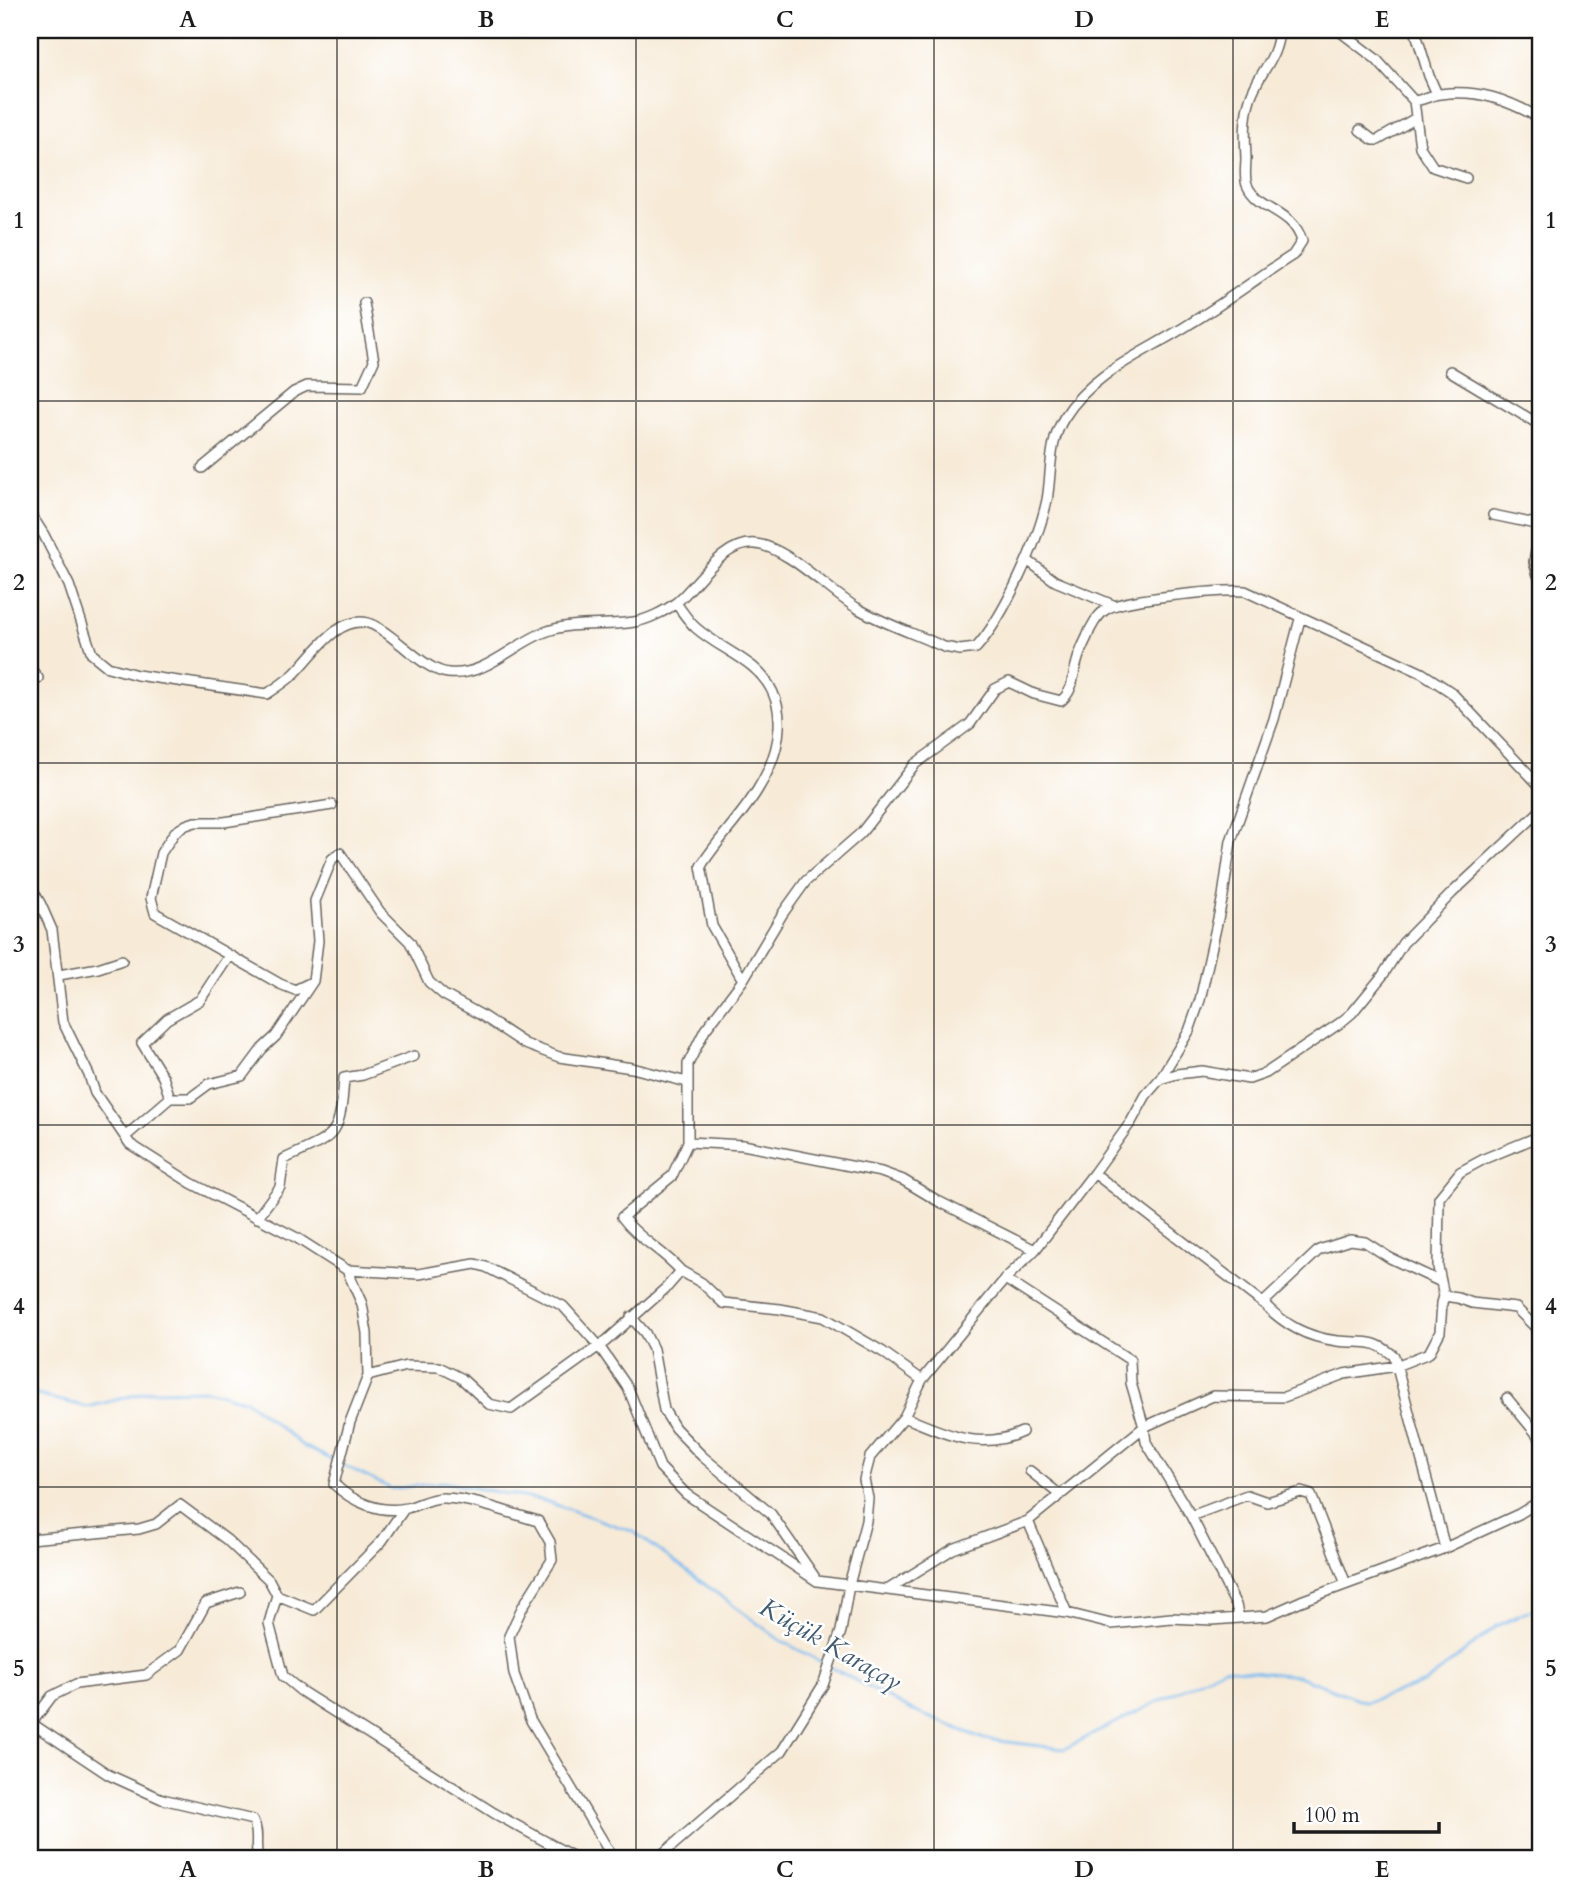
<svg xmlns="http://www.w3.org/2000/svg" width="1570" height="1888" font-family="Cardo,serif">
<style>
.lines{fill:none;stroke-linecap:round;stroke-linejoin:round}
.stream{stroke:#7bbaef;stroke-width:2.5}
.street-casing{stroke:#69645e;stroke-width:12}
.secondary-casing{stroke:#69645e;stroke-width:16}
.street{stroke:#fff;stroke-width:9}
.secondary{stroke:#f6e9c3;stroke-width:12}
.grid{fill:none;stroke:#1c1c1c;stroke-width:2;stroke-opacity:0.55}
.labels{text-anchor:middle;stroke-width:5;stroke-linejoin:round;paint-order:stroke}
.water-label{font-size:26px;font-style:italic;fill:#425b70;stroke:#fff}
.neatline{fill:none;stroke:#1c1c1c;stroke-width:2.5}
.grid-label{font-size:23px;text-anchor:middle;font-weight:bold;fill:#1c1c1c}
</style>
<rect width="100%" height="100%" fill="#fff"/>
<filter id="ink" filterUnits="userSpaceOnUse"><feTurbulence type="fractalNoise" baseFrequency=".0143" numOctaves="2"/><feDisplacementMap in="SourceGraphic" scale="14" xChannelSelector="R" yChannelSelector="G"/><feConvolveMatrix kernelMatrix="1 2 1 2 8 2 1 2 1" color-interpolation-filters="sRGB"/></filter>
<filter id="wash" filterUnits="userSpaceOnUse"><feTurbulence type="fractalNoise" baseFrequency=".00686" numOctaves="4" result="noise"/><feDisplacementMap in="SourceGraphic" scale="28" xChannelSelector="R" yChannelSelector="G"/><feGaussianBlur stdDeviation="1.57" result="paint"/><feColorMatrix in="noise" values="0 0 0 0 0 0 0 0 0 0 0 0 0 0 0 0 0 1.4 0 .05"/><feComposite in="paint" operator="in"/></filter>
<g filter="url(#wash)">
<rect width="100%" height="100%" fill="#f7ebd8"/>
<g class="lines">
<path class="stream" d="M 30,1385 L 37,1395 L 88,1407 L 151,1391 L 208,1390 L 247,1401 L 303,1446 L 337,1462
M 343,1465 L 392,1489 L 443,1482 L 545,1501 L 634,1532 L 780,1640 L 911,1710 L 984,1739 L 1064,1749 L 1224,1668 L 1298,1676 L 1366,1702 L 1425,1683 L 1497,1626 L 1540,1606"/>
</g>
</g>
<g filter="url(#ink)">
<g class="lines">
<defs>
<path id="street" d="M 1338,30 L 1376,59 L 1414,101 C 1423,100 1431,95 1440,94 C 1479,89 1507,100 1540,118
M 1415,30 L 1429,76 L 1437,94
M 1414,101 L 1420,147 L 1433,167 L 1466,178
M 1360,130 L 1373,140 L 1378,140 L 1416,118
M 1450,371 L 1540,425
M 202,468 L 294,392 L 307,386 L 362,387 L 374,361 L 364,303
M 30,513 L 44,535 L 69,585 L 92,654 L 108,667 L 137,675 L 267,694 C 276,688 285,682 293,675 C 312,657 337,615 368,623 C 379,626 390,636 399,643 C 412,653 431,671 448,673 C 485,677 513,644 545,632 C 573,621 604,627 634,622 C 647,620 666,611 677,602 C 698,584 723,541 755,544 C 786,546 830,592 857,608 C 884,624 916,634 944,647 L 960,650 L 976,648 C 1004,617 1038,542 1047,500 C 1052,472 1048,444 1064,418 C 1093,371 1147,352 1191,323 C 1226,302 1258,277 1293,255 L 1302,241 C 1292,208 1258,211 1247,185 C 1244,178 1246,166 1246,158 C 1245,138 1244,118 1250,99 C 1259,71 1277,61 1279,30
M 1493,515 L 1540,525
M 1027,560 L 1055,581 L 1113,605
M 676,603 C 682,611 688,621 696,628 C 713,643 736,653 753,667 C 792,700 782,750 758,789 C 742,816 718,839 701,866 L 712,926 L 743,980
M 30,668 L 38,678
M 30,885 L 41,905 L 52,930 L 63,1022 L 89,1075 L 95,1093 L 130,1144 L 191,1183 L 297,1238 L 347,1270 L 362,1304 L 367,1333 L 368,1376 L 350,1422 L 334,1484 C 352,1502 381,1514 407,1508 C 419,1505 432,1497 444,1498 C 475,1499 508,1513 538,1521 L 550,1542 L 552,1560 L 522,1608 L 509,1636 L 514,1674 L 530,1719 L 613,1858
M 59,975 L 98,968 L 122,960
M 312,982 L 295,990 L 280,984 L 155,913 L 151,898 L 161,853 L 175,832 L 186,825 L 195,822 L 224,822 L 332,805
M 1160,1079 L 1189,1031 L 1200,1000 L 1223,896 L 1231,841 L 1274,719 L 1300,619
M 170,1098 L 163,1077 L 142,1043 L 167,1019 L 200,1000 L 229,956
M 126,1136 L 170,1098 L 190,1098 L 209,1084 L 242,1076 L 262,1049 L 276,1036 L 313,981 L 318,941 L 315,901 L 332,859 L 340,853 L 380,912 L 410,942 L 429,982 L 444,995 L 481,1015 L 525,1044 L 559,1057 L 632,1068 L 687,1082
M 688,1142 L 743,1145 L 881,1172 L 903,1180 L 938,1201 L 1035,1250
M 1094,1173 L 1264,1304 C 1285,1325 1306,1337 1337,1341 C 1364,1344 1371,1337 1394,1356 L 1445,1548
M 257,1218 L 280,1187 L 284,1159 C 337,1135 340,1138 344,1078 L 363,1075 L 414,1056
M 347,1270 L 419,1274 L 475,1264 L 486,1267 L 563,1306 L 599,1346 L 628,1388 L 660,1467 L 686,1494 L 817,1581 L 1067,1613 L 1111,1624 L 1171,1618 L 1212,1620 L 1267,1616 L 1301,1601 L 1445,1548 L 1519,1514 L 1540,1501
M 681,1271 L 702,1283 L 723,1303 L 780,1309 L 823,1317 L 883,1352 L 922,1380
M 1005,1279 L 1130,1360 L 1131,1383 L 1144,1427 L 1146,1442 L 1191,1516 L 1236,1605 L 1239,1618
M 1444,1296 L 1438,1267 L 1439,1198 L 1460,1172 L 1486,1158 L 1540,1136
M 1263,1303 L 1319,1250 L 1350,1240 L 1365,1242 L 1390,1258 L 1441,1282
M 631,1317 L 645,1333 L 653,1349 L 664,1410 L 675,1428 L 702,1456 L 771,1514 L 814,1576
M 368,1376 L 406,1366 L 439,1367 L 461,1378 L 489,1404 L 511,1409 L 606,1341 L 667,1287 L 681,1271 C 663,1250 638,1239 622,1217 L 672,1176 L 688,1142 L 688,1064 L 705,1030 L 743,980 L 783,913 L 806,881 L 861,833 L 915,764 L 970,724 L 995,689 L 1009,682 L 1034,694 L 1061,701 C 1074,690 1072,678 1077,662 C 1079,654 1083,645 1087,637 C 1090,628 1097,616 1105,610 C 1122,598 1221,590 1245,591 L 1422,673 L 1451,692 L 1540,786
M 1507,1398 L 1540,1438
M 904,1417 C 944,1433 979,1452 1022,1432
M 1030,1471 L 1059,1494
M 1191,1516 L 1247,1495 L 1267,1502 L 1301,1492 L 1311,1495 L 1346,1584
M 1028,1521 L 1144,1427 L 1213,1396 L 1284,1397 L 1344,1374 L 1396,1366 L 1429,1353 L 1440,1332 L 1442,1303 L 1444,1296 L 1458,1298 L 1472,1303 L 1516,1308 L 1540,1332
M 30,1539 L 139,1529 L 156,1524 L 180,1505 L 227,1540 L 269,1580 L 277,1595 L 314,1610 L 382,1541 L 404,1509
M 887,1590 L 953,1549 L 1028,1521 L 1067,1613
M 277,1595 L 269,1623 L 283,1676 L 301,1691 L 494,1813 L 572,1856 L 581,1858
M 31,1723 L 109,1775 L 162,1799 L 253,1820 C 260,1835 254,1843 258,1858
M 30,1725 L 52,1696 L 76,1684 L 146,1675 L 180,1650 L 206,1603 L 240,1592
M 658,1858 L 782,1751 L 823,1685 L 841,1631 L 849,1585 L 866,1521 L 868,1498 L 864,1480 L 870,1457 L 904,1417 L 922,1380 L 1005,1279 L 1035,1250 L 1094,1173 L 1131,1122 L 1146,1095 L 1160,1079 L 1177,1074 L 1202,1071 L 1249,1079 L 1266,1073 L 1340,1023 L 1352,1013 L 1383,975 L 1403,943 L 1452,893 L 1540,811"/>
<path id="secondary" d="M 1540,541 L 1536,562 L 1540,575"/>
</defs>
<use href="#street" class="street-casing"/>
<use href="#secondary" class="secondary-casing"/>
<use href="#street" class="street"/>
<use href="#secondary" class="secondary"/>
</g>
</g>
<path class="grid" d="M 337,30 L 337,1858M 636,30 L 636,1858M 934,30 L 934,1858M 1233,30 L 1233,1858M 30,401 L 1540,401M 30,763 L 1540,763M 30,1125 L 1540,1125M 30,1487 L 1540,1487"/>
<g class="labels">
<g class="water-label">
<text transform="translate(831 1644) rotate(30)" y="9">Küçük Karaçay</text>
</g>
</g>
<rect width="1570" height="1888" fill="none" stroke="#fff" stroke-width="77"/>
<path d="M1294 1822v10h145v-10" fill="none" stroke="#1c1c1c" stroke-width="3.5"/>
<text x="1304" y="1822" font-size="21" fill="#1c1c1c" stroke="#ffffff" stroke-width="5" paint-order="stroke">100 m</text>
<rect x="38" y="38" width="1494" height="1812" class="neatline"/>
<g class="grid-label">
<text x="188" y="27">A</text>
<text x="486" y="27">B</text>
<text x="785" y="27">C</text>
<text x="1084" y="27">D</text>
<text x="1382" y="27">E</text>
<text x="19" y="228">1</text>
<text x="1551" y="228">1</text>
<text x="19" y="590">2</text>
<text x="1551" y="590">2</text>
<text x="19" y="952">3</text>
<text x="1551" y="952">3</text>
<text x="19" y="1314">4</text>
<text x="1551" y="1314">4</text>
<text x="19" y="1676">5</text>
<text x="1551" y="1676">5</text>
<text x="188" y="1877">A</text>
<text x="486" y="1877">B</text>
<text x="785" y="1877">C</text>
<text x="1084" y="1877">D</text>
<text x="1382" y="1877">E</text>
</g>
</svg>
